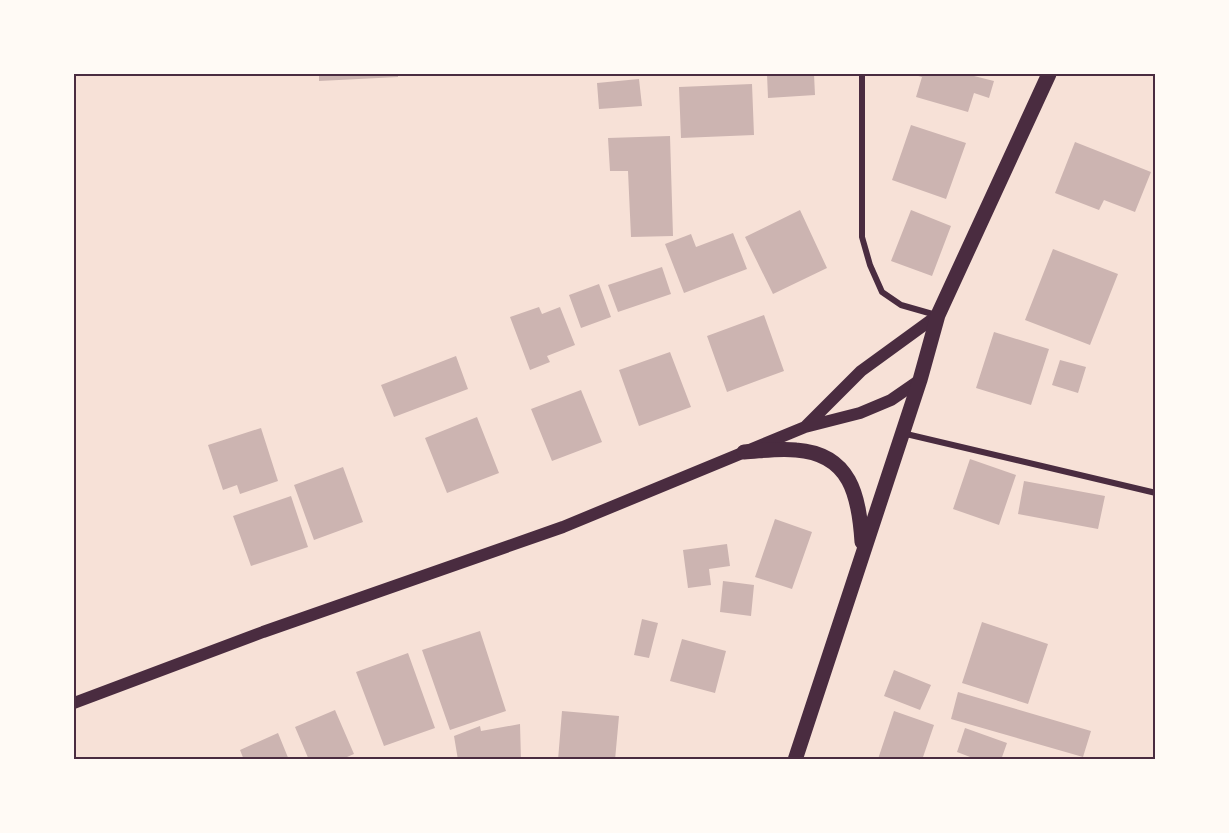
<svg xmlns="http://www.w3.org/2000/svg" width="1229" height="833" font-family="'DejaVu Sans',sans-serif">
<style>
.building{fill:#ccb4b1}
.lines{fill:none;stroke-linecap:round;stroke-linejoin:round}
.minor{stroke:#4a2c40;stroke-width:6}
.secondary{stroke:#4a2c40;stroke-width:12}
.primary{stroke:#4a2c40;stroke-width:15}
.neatline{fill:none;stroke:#4a2c40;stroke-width:2}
</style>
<rect width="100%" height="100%" fill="#f7e1d7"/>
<path class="building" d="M 319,74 L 398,74 L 398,77 L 319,81 Z
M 767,74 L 814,74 L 815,95 L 768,98 Z
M 911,74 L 966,74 L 994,81 L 989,98 L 974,93 L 968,112 L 916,97 L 922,77 Z
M 639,79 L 642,106 L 599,109 L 597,83 Z
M 752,84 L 754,135 L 681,138 L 679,87 Z
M 911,125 L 966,143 L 946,199 L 892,180 Z
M 670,136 L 673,236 L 631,237 L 628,171 L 610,171 L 608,138 Z
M 1075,142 L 1151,172 L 1135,212 L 1104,200 L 1099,210 L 1055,193 Z
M 800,210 L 827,268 L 773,294 L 745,237 Z
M 911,210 L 951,226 L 932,276 L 891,261 Z
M 733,233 L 747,269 L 684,293 L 665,244 L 691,234 L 696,247 Z
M 1053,249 L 1118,274 L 1090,345 L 1025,320 Z
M 662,267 L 671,294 L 618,312 L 608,285 Z
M 599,284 L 611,317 L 581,328 L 569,295 Z
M 539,307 L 542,314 L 560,307 L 575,345 L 547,356 L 550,362 L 530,370 L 510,317 Z
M 764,315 L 784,371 L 727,392 L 707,336 Z
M 994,332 L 1049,349 L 1031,405 L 976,388 Z
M 670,352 L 691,407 L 639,426 L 619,370 Z
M 456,356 L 468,389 L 394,417 L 381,385 Z
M 1060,360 L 1086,367 L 1078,393 L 1052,385 Z
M 581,390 L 602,442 L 552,461 L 531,409 Z
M 477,417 L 499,473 L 447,493 L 425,438 Z
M 261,428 L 278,481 L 240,494 L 237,485 L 223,490 L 208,445 Z
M 970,459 L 1016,475 L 999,525 L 953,509 Z
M 343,467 L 363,522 L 314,540 L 294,485 Z
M 1024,481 L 1105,496 L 1098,529 L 1018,514 Z
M 291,496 L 308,547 L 251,566 L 233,516 Z
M 775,519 L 812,532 L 792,589 L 755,577 Z
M 727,544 L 730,566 L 709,569 L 711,585 L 688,588 L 683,550 Z
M 723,581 L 754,585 L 751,616 L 720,612 Z
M 642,619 L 658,623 L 649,658 L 634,655 Z
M 982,622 L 1048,644 L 1028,704 L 962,683 Z
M 480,631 L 506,711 L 450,730 L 422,650 Z
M 682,639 L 726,651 L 715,693 L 670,681 Z
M 408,653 L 435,728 L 384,746 L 356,672 Z
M 894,670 L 931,685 L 920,710 L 884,696 Z
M 958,692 L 1091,731 L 1083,757 L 951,719 Z
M 335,710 L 354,754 L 340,760 L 309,760 L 295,727 Z
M 562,711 L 619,716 L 615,760 L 558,760 Z
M 894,711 L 934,725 L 922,760 L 878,759 Z
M 520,724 L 521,760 L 458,760 L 454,736 L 480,726 L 481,731 Z
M 965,728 L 1007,743 L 1001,760 L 978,760 L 957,752 Z
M 278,733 L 289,760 L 244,760 L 240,750 Z"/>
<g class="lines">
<path class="minor" d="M 862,74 L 862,237 L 870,265 L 882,292 L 901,305 L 936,315
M 902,433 L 1156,493"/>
<path class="secondary" d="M 806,426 L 861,371 L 938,315
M 74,703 L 263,632 L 563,527 L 805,427 L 860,413 L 891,400 L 920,380"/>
<path class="primary" d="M 744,452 C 761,451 779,448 796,450 C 851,454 859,496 862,542
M 795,760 L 920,380 L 938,315 L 1049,74"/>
</g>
<rect width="1229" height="833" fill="none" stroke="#fffaf5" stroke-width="150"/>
<rect x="75" y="75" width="1079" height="683" class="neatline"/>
</svg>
